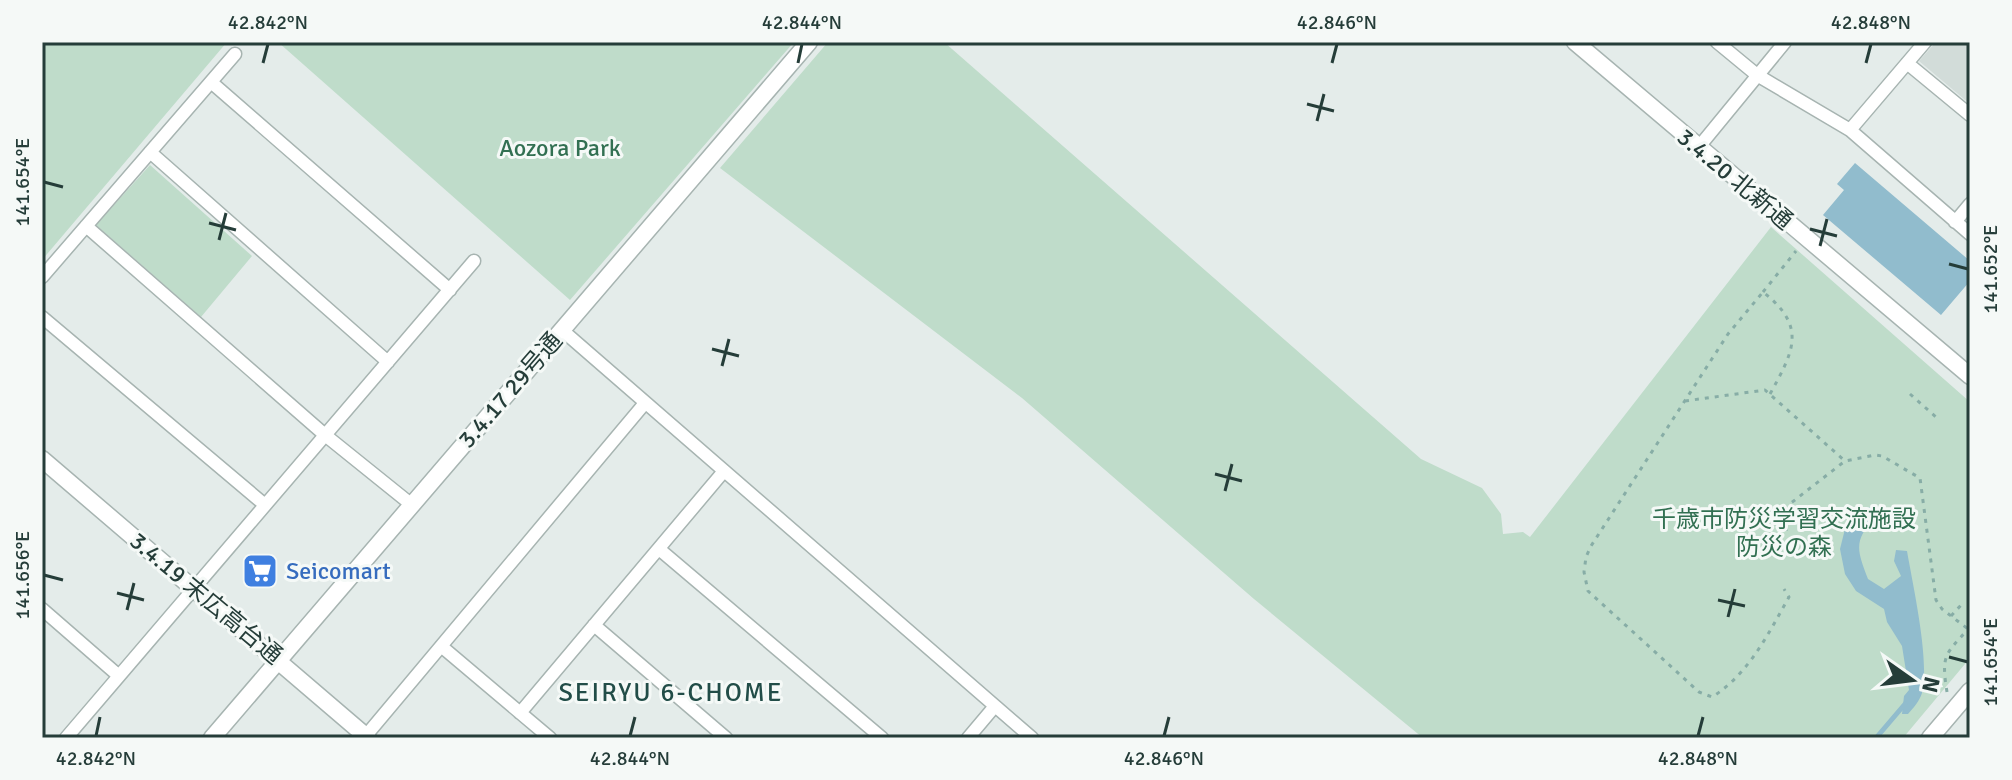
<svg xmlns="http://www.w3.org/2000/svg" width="2012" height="780" font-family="Signika,'Noto Sans JP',sans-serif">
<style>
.built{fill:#d2dcd9}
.green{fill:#bfdcca}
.water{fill:#91bccd}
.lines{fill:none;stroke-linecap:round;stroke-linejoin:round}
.stream{stroke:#91bccd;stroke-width:5}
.minor-casing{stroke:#a7b4b1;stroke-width:15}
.tertiary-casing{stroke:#a7b4b1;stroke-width:19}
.path{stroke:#87ada6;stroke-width:3;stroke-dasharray:4 6;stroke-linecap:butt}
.minor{stroke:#fff;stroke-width:12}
.tertiary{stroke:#fff;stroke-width:16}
.ticks{fill:none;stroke:#253d39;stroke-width:3}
.labels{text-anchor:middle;stroke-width:6;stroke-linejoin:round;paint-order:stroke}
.park-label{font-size:24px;fill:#327052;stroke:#f5f9f7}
.street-label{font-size:24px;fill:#253d39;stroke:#f5f9f7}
.shop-label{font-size:24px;fill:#366cbe;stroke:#f5f9f7;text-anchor:start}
.neighbourhood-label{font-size:26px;letter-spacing:2px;fill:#224d48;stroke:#f5f9f7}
.neatline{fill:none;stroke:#253d39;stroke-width:3}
.ticks-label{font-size:20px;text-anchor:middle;fill:#253d39}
</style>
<rect width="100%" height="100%" fill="#e4ecea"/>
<path class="built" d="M 1936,42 L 1970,42 L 1970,104 L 1919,61 Z"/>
<path class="green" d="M 42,42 L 227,42 L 42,260 Z
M 278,42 L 794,42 L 570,300 Z
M 828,42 L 944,42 L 1421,459 L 1482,488 L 1501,514 L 1503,534 L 1523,532 L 1530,537 L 1771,227 L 1970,402 L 1970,658 L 1903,738 L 1423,738 L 1254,599 L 1022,398 L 720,168 Z
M 150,165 L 252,256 L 201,317 L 96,225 Z"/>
<path class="water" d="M 1855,163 L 1970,261 L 1970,281 L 1941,315 L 1823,215 L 1844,190 L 1837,184 Z
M 1867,507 L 1874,508 L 1876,515 C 1854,541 1856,548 1868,579 L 1884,589 L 1901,576 L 1894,561 L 1896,550 L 1907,551 C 1913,586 1930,661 1922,693 C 1919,702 1914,707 1908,714 L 1902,714 L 1904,696 L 1909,690 L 1902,646 L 1887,622 L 1884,609 L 1856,591 L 1845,574 L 1840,549 L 1846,525 Z"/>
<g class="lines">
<path class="stream" d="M 1876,738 L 1905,704"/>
<defs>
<path id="minor" d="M 1717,42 L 1757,75 L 1850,130 L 1970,234
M 1907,63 L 1970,115
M 211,82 L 450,290
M 1850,130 L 1925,42
M 1698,148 L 1785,42
M 150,152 L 388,362
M 1955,222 L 1970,204
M 86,226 L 325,435 L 412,505
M 42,277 L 235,54
M 42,317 L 265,505
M 562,330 L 1032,738
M 659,549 L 882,738
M 42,609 L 119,676
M 594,625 L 726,738
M 441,646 L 550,738
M 520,713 L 724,471
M 66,738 L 474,261
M 364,738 L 645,403
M 968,738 L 995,706"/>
<path id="tertiary" d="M 1575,42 L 1970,376
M 42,459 L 368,738
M 212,738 L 809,42
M 1930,738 L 1970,691"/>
</defs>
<use href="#minor" class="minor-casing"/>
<use href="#tertiary" class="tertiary-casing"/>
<path class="path" d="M 1763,292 L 1796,251
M 1770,394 C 1793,352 1808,327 1763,292 L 1728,334 L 1591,546 L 1586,557 L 1584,572 L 1588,591 L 1699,692 L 1712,697 C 1749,674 1768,634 1789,597 L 1784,589
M 1910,394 L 1936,417
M 1685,401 L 1765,390 L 1845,461
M 1786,531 L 1786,518 L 1791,503 L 1845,461 L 1875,455 L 1882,456 L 1920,478 L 1936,600 L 1942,609 L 1968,629
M 1951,616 L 1962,604
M 1947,692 C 1941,654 1945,655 1970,627"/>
<use href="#minor" class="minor"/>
<use href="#tertiary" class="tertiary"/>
</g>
<path class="ticks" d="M 263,63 L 268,44M 798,63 L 802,44M 1332,63 L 1337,44M 1866,63 L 1871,44M 1307,104 L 1334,111M 1317,121 L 1324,94M 44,182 L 63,187M 209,223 L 236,230M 1810,229 L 1837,236M 219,240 L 226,213M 1820,246 L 1827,219M 1949,264 L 1968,269M 712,349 L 739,356M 722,366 L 729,339M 1215,474 L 1242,481M 1225,491 L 1232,464M 44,575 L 63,580M 117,593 L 144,600M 1718,600 L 1745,606M 127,610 L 134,583M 1728,617 L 1735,589M 1949,657 L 1968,662M 96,736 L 100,717M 630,736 L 635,717M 1164,736 L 1169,717M 1698,736 L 1703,717"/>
<defs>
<symbol id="supermarket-square" viewBox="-11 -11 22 22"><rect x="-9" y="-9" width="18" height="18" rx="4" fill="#3f7fe0" stroke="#f5f9f7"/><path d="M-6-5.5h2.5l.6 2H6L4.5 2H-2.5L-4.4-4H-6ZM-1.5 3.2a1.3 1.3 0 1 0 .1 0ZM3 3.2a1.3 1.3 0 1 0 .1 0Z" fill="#fff"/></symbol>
</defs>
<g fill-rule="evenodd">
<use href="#supermarket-square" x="240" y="551" width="40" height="40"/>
</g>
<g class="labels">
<g class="park-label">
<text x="560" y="156">Aozora Park</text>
<text x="1784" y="527">千歳市防災学習交流施設<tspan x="1784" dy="28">防災の森</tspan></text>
</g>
<g class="street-label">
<text transform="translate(1735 179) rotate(40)" y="8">3.4.20 北新通</text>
<text transform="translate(510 390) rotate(-49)" y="8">3.4.17 29号通</text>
<text transform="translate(206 598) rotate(40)" y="8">3.4.19 末広高台通</text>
</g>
<g class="shop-label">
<text x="286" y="579">Seicomart</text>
</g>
<g class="neighbourhood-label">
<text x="671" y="701">SEIRYU 6-CHOME</text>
</g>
</g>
<rect width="2012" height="780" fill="none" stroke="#f5f9f7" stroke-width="88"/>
<g transform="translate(1912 680) rotate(104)" stroke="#f5f9f7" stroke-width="6" paint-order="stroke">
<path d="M0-6L14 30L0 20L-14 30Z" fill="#253d39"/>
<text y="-12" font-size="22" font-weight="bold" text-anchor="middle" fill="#253d39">N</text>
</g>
<rect x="44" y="44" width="1924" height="692" class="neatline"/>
<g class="ticks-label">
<text x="268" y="29">42.842°N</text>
<text x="802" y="29">42.844°N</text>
<text x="1337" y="29">42.846°N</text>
<text x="1871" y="29">42.848°N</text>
<text transform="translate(22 182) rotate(-90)" y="7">141.654°E</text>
<text transform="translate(1990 269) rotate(-90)" y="7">141.652°E</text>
<text transform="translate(22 575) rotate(-90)" y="7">141.656°E</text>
<text transform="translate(1990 662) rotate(-90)" y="7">141.654°E</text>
<text x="96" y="765">42.842°N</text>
<text x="630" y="765">42.844°N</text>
<text x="1164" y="765">42.846°N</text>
<text x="1698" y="765">42.848°N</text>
</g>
</svg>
